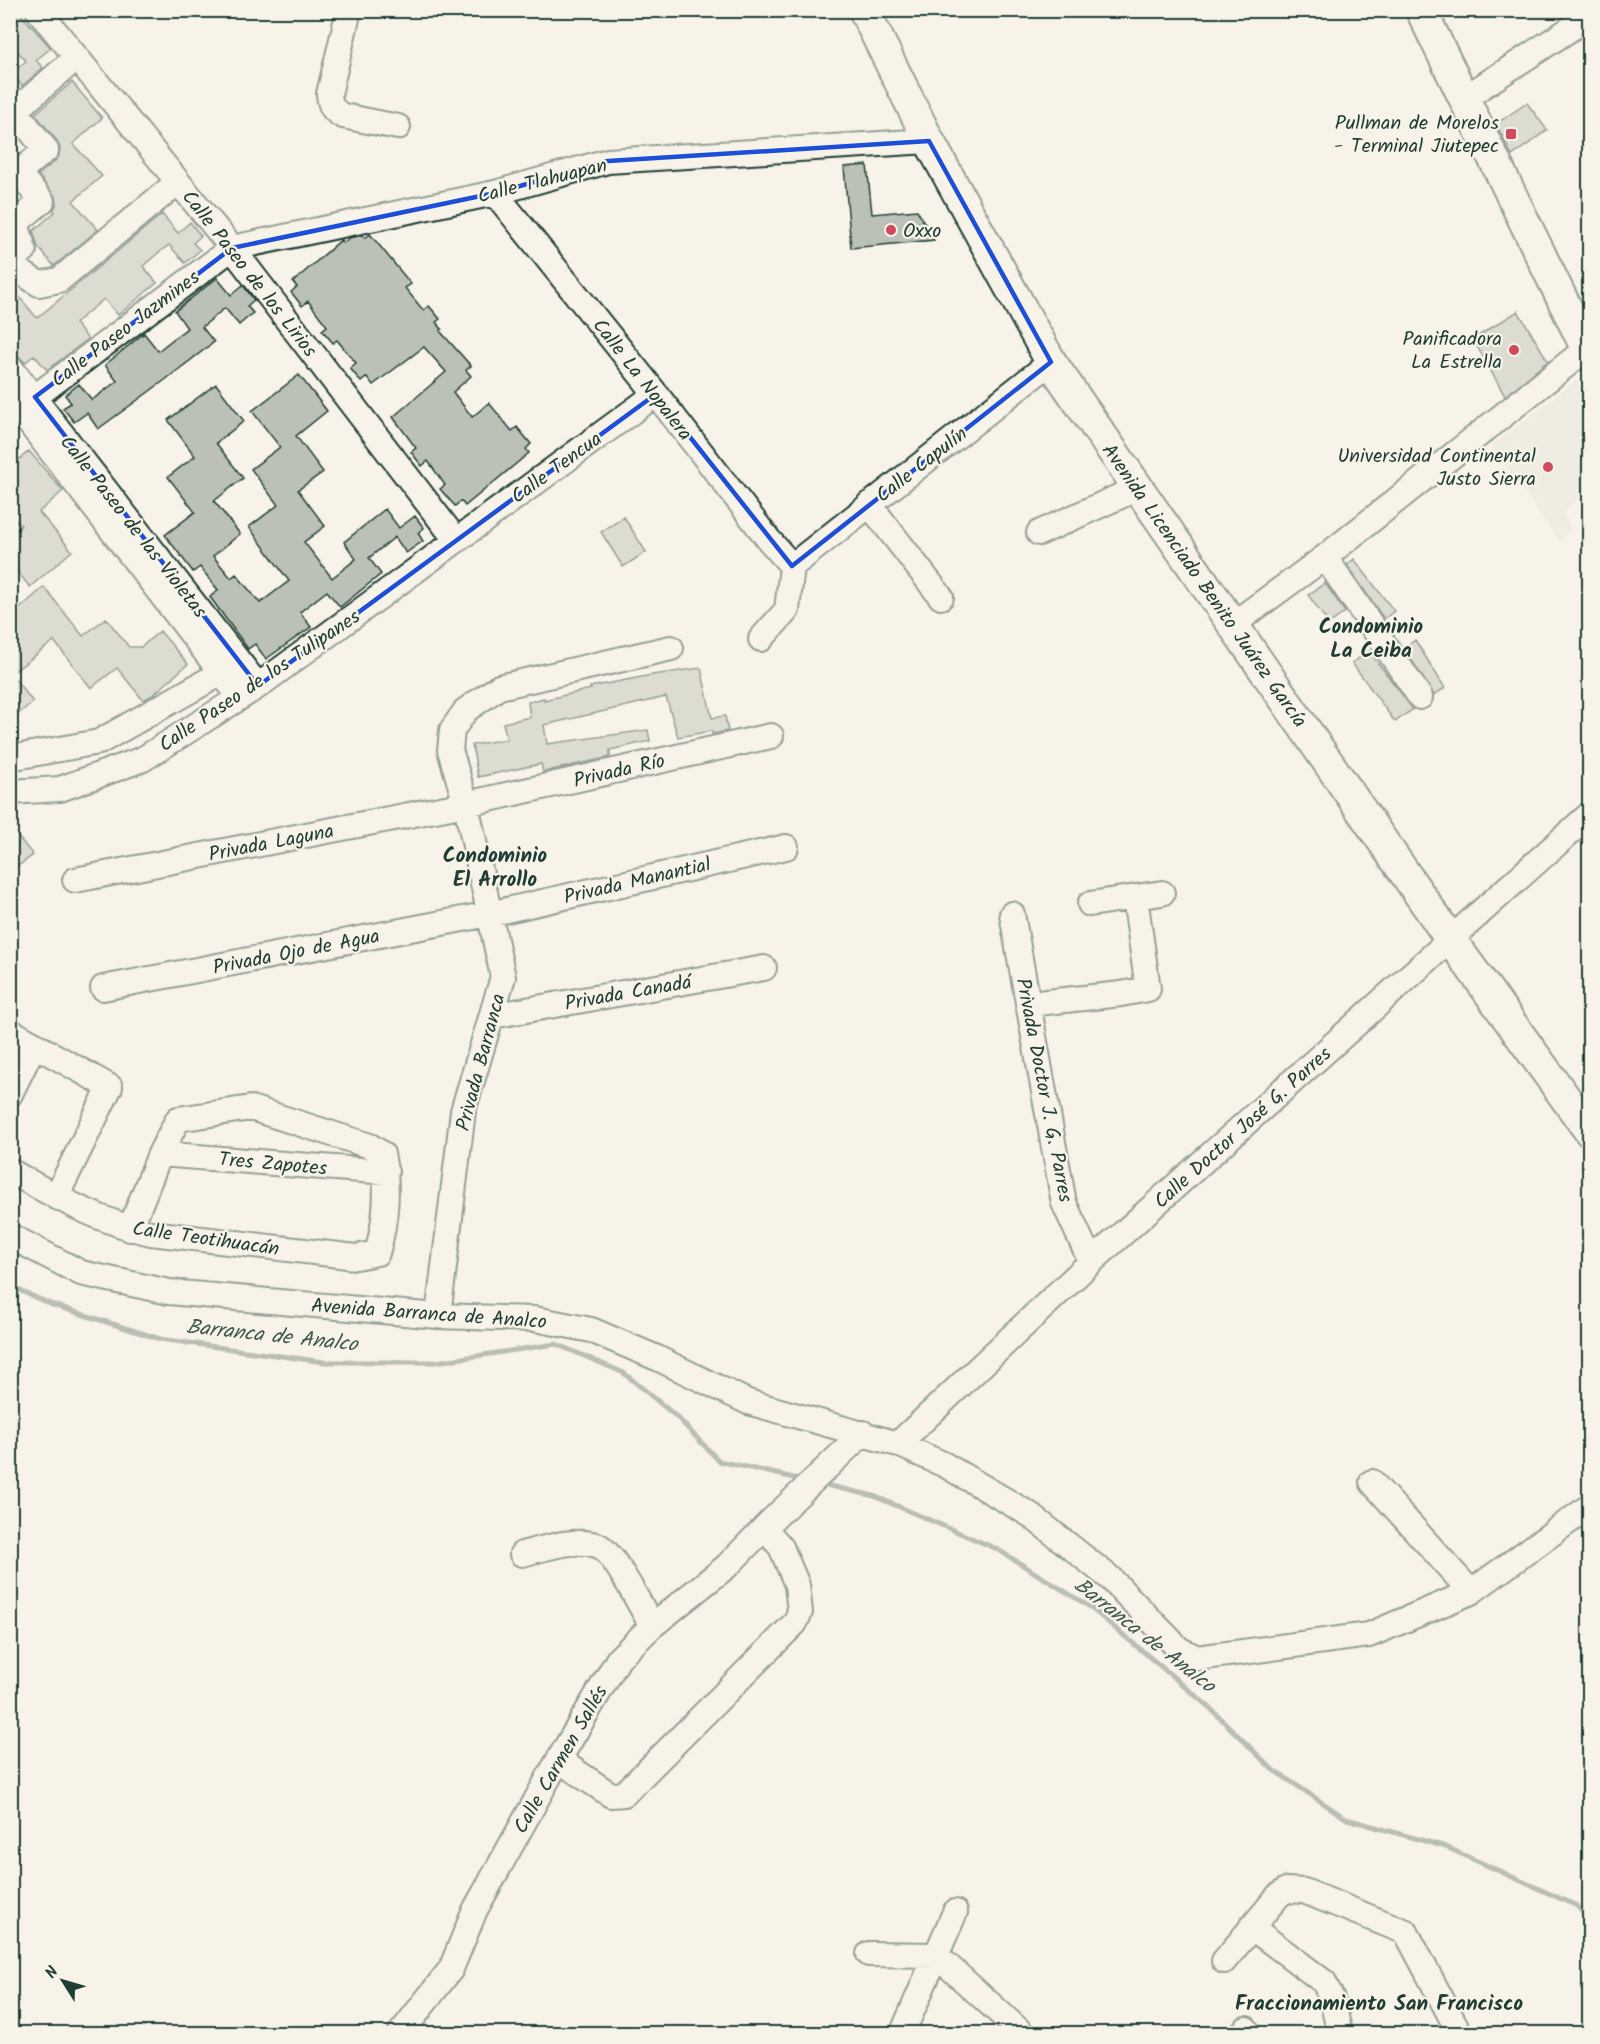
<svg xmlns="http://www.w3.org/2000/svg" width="1600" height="2044" font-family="Kalam,sans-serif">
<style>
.built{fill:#e5e4d9}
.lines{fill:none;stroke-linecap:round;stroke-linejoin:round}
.stream{stroke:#6f8077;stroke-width:5}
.building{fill:#bbc1b6;stroke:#1f3d34;stroke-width:1.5}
.minor-casing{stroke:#1f3d34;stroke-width:28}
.major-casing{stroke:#1f3d34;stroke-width:34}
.minor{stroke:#f7f3e8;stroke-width:24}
.major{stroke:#f7f3e8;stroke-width:30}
.marked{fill:none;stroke:#1d4ed8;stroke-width:4.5;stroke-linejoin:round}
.poi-dot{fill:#d1495b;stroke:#f7f3e8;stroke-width:2}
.labels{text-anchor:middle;stroke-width:4.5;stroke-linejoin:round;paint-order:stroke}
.poi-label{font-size:20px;fill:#1f3d34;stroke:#f7f3e8;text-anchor:end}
.street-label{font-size:20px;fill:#1f3d34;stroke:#f7f3e8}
.neighbourhood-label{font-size:21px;font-weight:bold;fill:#1f3d34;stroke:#f7f3e8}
.water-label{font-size:21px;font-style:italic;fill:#405950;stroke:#f7f3e8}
</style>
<rect width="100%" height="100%" fill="#f7f3e8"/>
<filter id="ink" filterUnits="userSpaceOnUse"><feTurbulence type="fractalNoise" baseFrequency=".0167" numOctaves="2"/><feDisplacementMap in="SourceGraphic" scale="12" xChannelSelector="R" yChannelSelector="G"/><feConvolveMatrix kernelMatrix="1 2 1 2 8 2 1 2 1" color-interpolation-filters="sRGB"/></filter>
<g filter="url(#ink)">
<path class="built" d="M 1576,380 L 1589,399 L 1589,489 L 1563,513 L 1572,530 L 1559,541 L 1492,446 Z"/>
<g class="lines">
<path class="stream" d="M 10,1286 L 50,1304 L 160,1339 L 324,1362 L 436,1362 L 556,1344 L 624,1373 L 678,1418 L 719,1461 L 803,1480
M 821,1484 L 874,1496 L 997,1549 L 1090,1607 L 1209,1707 L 1272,1769 L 1347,1819 L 1446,1847 L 1577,1906 L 1590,1921"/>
</g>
<path class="building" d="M 10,10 L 17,10 L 51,48 L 36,60 L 43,68 L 22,86 L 12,73 L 26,61 L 10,43 Z
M 72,82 L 102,118 L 73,144 L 102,176 L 73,201 L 98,230 L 54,266 L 38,247 L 33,231 L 55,212 L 53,210 L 56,205 L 56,198 L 38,175 L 55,161 L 59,156 L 60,148 L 57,141 L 35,114 Z
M 1527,103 L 1547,130 L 1512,156 L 1496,124 Z
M 867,165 L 872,214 L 917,210 L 934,240 L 851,248 L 844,167 Z
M 162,214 L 178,233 L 190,222 L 201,236 L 193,243 L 200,250 L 185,263 L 169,245 L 157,254 L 143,266 L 157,283 L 118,315 L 104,299 L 75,323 L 88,339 L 47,370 L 34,355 L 25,363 L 21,358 L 13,353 L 10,351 L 10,286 L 37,318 Z
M 370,234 L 411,284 L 405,288 L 423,310 L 429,306 L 440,319 L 436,322 L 442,329 L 440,331 L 471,366 L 466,370 L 471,376 L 453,392 L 472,417 L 489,403 L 512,431 L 517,427 L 531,444 L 526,449 L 529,453 L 465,506 L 461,501 L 455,506 L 440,489 L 445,485 L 428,461 L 422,466 L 411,452 L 416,448 L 393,417 L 446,372 L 424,347 L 373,385 L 367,377 L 361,382 L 350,368 L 356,363 L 337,340 L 333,343 L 322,330 L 327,326 L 308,301 L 302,306 L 291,292 L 297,287 L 293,282 L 341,240 L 343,243 L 349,238 L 363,235 L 365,238 Z
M 217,278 L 231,295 L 243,285 L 254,300 L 247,306 L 253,313 L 239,325 L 225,308 L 202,327 L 214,342 L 165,380 L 98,429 L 87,413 L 74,422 L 63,408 L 71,403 L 65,395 L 79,384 L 92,400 L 117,381 L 105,365 L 144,333 L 158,351 L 187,328 L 175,311 Z
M 1518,311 L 1548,361 L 1505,396 L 1473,339 Z
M 299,375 L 327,411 L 296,436 L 323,472 L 298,490 L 325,526 L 304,542 L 332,578 L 356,559 L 344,542 L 385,509 L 399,528 L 415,516 L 424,528 L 418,533 L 423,541 L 406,553 L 395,537 L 369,558 L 381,574 L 340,607 L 327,591 L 300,612 L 311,627 L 266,659 L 255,644 L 248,649 L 210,597 L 218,590 L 200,567 L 193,572 L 165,535 L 195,512 L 168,477 L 195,456 L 168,420 L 216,384 L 244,421 L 216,443 L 243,478 L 214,501 L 240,534 L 213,556 L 231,578 L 236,574 L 260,603 L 289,581 L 249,527 L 278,505 L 251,469 L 280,447 L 252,411 Z
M 29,451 L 63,491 L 39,512 L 72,551 L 30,587 L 10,563 L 10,534 L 21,526 L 10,514 L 10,467 Z
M 624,517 L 646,552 L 623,567 L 601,532 Z
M 1354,559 L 1394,611 L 1384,619 L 1347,565 Z
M 1325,583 L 1345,612 L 1329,624 L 1308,595 Z
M 44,587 L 83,636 L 106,618 L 129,647 L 141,647 L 160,631 L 188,664 L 153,695 L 143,700 L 117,668 L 91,688 L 54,641 L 11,674 L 33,702 L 17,715 L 10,707 L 10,617 Z
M 1415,640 L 1445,688 L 1434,695 L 1404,648 Z
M 1369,651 L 1413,709 L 1395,722 L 1352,663 Z
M 701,668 L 712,718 L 725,716 L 728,731 L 712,734 L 712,731 L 678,737 L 666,697 L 544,725 L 547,744 L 648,730 L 650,741 L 610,750 L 610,757 L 543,772 L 541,764 L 478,777 L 472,745 L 507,739 L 503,723 L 530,717 L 528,702 L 544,698 L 544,700 L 591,689 L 590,687 L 652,675 Z
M 10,827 L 33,855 L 10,872 Z"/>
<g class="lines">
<defs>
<path id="minor" d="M 38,10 L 232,248 L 456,540
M 349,10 L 329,94 C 330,106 333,111 343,116 L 398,127
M 1463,99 L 1590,16
M 495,193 L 656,394 L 769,540 L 792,566
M 10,261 L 24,250 L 16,223 L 42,201 L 18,173 L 46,150 L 15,111 L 76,58
M 10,265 L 39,284 L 59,280 L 178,182
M 10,367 L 258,686
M 10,398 L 240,697
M 19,409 L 232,248 L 495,193 L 608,161 L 929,141
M 869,504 L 941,597
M 1039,533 L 1138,488
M 1325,557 L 1420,697
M 792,566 L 1051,362
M 1232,625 L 1325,557 L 1590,346
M 761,639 L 787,610 L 792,566
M 10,758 L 99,742 L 221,673 L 234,664
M 10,792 L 60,789 L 143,759 L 258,686 L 656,394
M 75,880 L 466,804 L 771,736
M 1090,904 L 1162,893
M 1012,914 L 1064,1203 L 1091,1262
M 103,988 L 489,914 L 786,847
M 1028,1004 L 1121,994 L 1148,989 L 1135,897
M 492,1016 L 764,968
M 10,1031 L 110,1087 L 56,1197
M 10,1094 L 34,1045
M 160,1154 L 386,1172
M 10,1171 C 54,1196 101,1223 151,1233 L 356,1257 L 377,1253 C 386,1222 389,1185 382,1154 L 370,1146 L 251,1108 L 178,1119 L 160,1154 L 130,1229
M 10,1236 L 81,1273 L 169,1292 L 438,1316 L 535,1319 L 591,1330 L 657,1358 L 748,1402 L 898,1444 L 945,1465 L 1029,1514 L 1110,1578 L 1179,1649 L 1197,1658 L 1369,1635 L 1471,1592 L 1590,1506
M 438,1316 L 463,1111 L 503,977 L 466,804 L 450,750 L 452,730 L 466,710 L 499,687 L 671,648
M 898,1444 L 1091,1262 L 1590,814
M 1372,1482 L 1471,1592
M 522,1554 C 546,1548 573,1538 597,1545 C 613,1550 642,1609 652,1626
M 560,1758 L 572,1769 L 611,1795 L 624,1794 L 795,1623 L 800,1612 L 797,1585 L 781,1547 L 764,1528
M 1251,1927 L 1324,1982 L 1332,1999 L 1340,2034
M 869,1954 L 936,1955 L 1023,2034
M 1224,1961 L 1278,1896 L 1286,1890 L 1304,1891 L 1406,1932 L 1460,2034
M 400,2034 L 451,1969 L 475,1910 L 555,1766 L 619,1658 L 652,1626 L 727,1566 L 770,1522 L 863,1433
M 902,2034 L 955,1912
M 1241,2034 L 1246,2029"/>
<path id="major" d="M 864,10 L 929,141 L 1051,362 L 1451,940 L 1590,1132
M 1421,10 L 1590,356"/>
</defs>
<use href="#minor" class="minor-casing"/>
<use href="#major" class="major-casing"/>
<use href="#minor" class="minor"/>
<use href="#major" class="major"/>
</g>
</g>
<path d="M0 0H1600V2044H0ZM 929,141 L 1051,362 L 792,566 L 656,394 L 258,686 L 35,397 L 232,248 L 495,193 L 608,161 Z" fill="#f7f3e8" fill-opacity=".55" fill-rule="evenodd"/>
<path class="marked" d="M 929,141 L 1051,362 L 792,566 L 656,394 L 258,686 L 35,397 L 232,248 L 495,193 L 608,161 Z"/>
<g class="poi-dot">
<rect x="1505" y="128" width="12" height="12" rx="3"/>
<circle cx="891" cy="230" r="6"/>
<circle cx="1514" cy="350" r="6"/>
<circle cx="1548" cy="467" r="6"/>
</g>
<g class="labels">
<g class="poi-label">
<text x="1499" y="129">Pullman de Morelos<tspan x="1499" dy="23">- Terminal Jiutepec</tspan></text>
<text x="903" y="237" text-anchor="start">Oxxo</text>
<text x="1502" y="345">Panificadora<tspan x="1502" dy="23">La Estrella</tspan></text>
<text x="1536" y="462">Universidad Continental<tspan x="1536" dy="23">Justo Sierra</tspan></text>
</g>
<g class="street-label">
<text transform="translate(542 180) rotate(-14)" y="7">Calle Tlahuapan</text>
<text transform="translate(250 273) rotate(52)" y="7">Calle Paseo de los Lirios</text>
<text transform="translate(125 328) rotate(-37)" y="7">Calle Paseo Jazmines</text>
<text transform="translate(643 379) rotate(52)" y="7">Calle La Nopalera</text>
<text transform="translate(921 464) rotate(-38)" y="7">Calle Capulín</text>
<text transform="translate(556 467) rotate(-36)" y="7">Calle Tencua</text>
<text transform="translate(134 526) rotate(52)" y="7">Calle Paseo de las Violetas</text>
<text transform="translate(1205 585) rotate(55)" y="7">Avenida Licenciado Benito Juárez García</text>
<text transform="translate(259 680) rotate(-34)" y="7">Calle Paseo de los Tulipanes</text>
<text transform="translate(619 770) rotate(-13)" y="7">Privada Río</text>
<text transform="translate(271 842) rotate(-11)" y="7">Privada Laguna</text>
<text transform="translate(637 880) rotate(-13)" y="7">Privada Manantial</text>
<text transform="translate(296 951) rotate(-11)" y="7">Privada Ojo de Agua</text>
<text transform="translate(628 992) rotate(-10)" y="7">Privada Canadá</text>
<text transform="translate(480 1062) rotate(-75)" y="7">Privada Barranca</text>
<text transform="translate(1045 1090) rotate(79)" y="7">Privada Doctor J. G. Parres</text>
<text transform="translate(1242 1127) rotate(-42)" y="7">Calle Doctor José G. Parres</text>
<text transform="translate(273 1163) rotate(5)" y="7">Tres Zapotes</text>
<text transform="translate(206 1238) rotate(8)" y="7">Calle Teotihuacán</text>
<text transform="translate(429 1313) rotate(4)" y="7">Avenida Barranca de Analco</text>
<text transform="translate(560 1759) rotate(-60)" y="7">Calle Carmen Sallés</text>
</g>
<g class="neighbourhood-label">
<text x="1371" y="633">Condominio<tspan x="1371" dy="24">La Ceiba</tspan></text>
<text x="495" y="862">Condominio<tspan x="495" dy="24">El Arrollo</tspan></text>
<text x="1379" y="2010">Fraccionamiento San Francisco</text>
</g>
<g class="water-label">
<text transform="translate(272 1335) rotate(6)" y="7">Barranca de Analco</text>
<text transform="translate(1145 1635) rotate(38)" y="7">Barranca de Analco</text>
</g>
</g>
<rect width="1600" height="2044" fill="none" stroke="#f7f3e8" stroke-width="36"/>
<rect x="18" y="18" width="1564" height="2008" fill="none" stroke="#1f3d34" stroke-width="2" filter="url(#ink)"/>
<g transform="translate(63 1981) rotate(307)" stroke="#f7f3e8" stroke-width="4.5" paint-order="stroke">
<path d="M0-4.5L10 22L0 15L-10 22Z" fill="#1f3d34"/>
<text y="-9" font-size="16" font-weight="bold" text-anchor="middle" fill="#1f3d34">N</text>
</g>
</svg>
